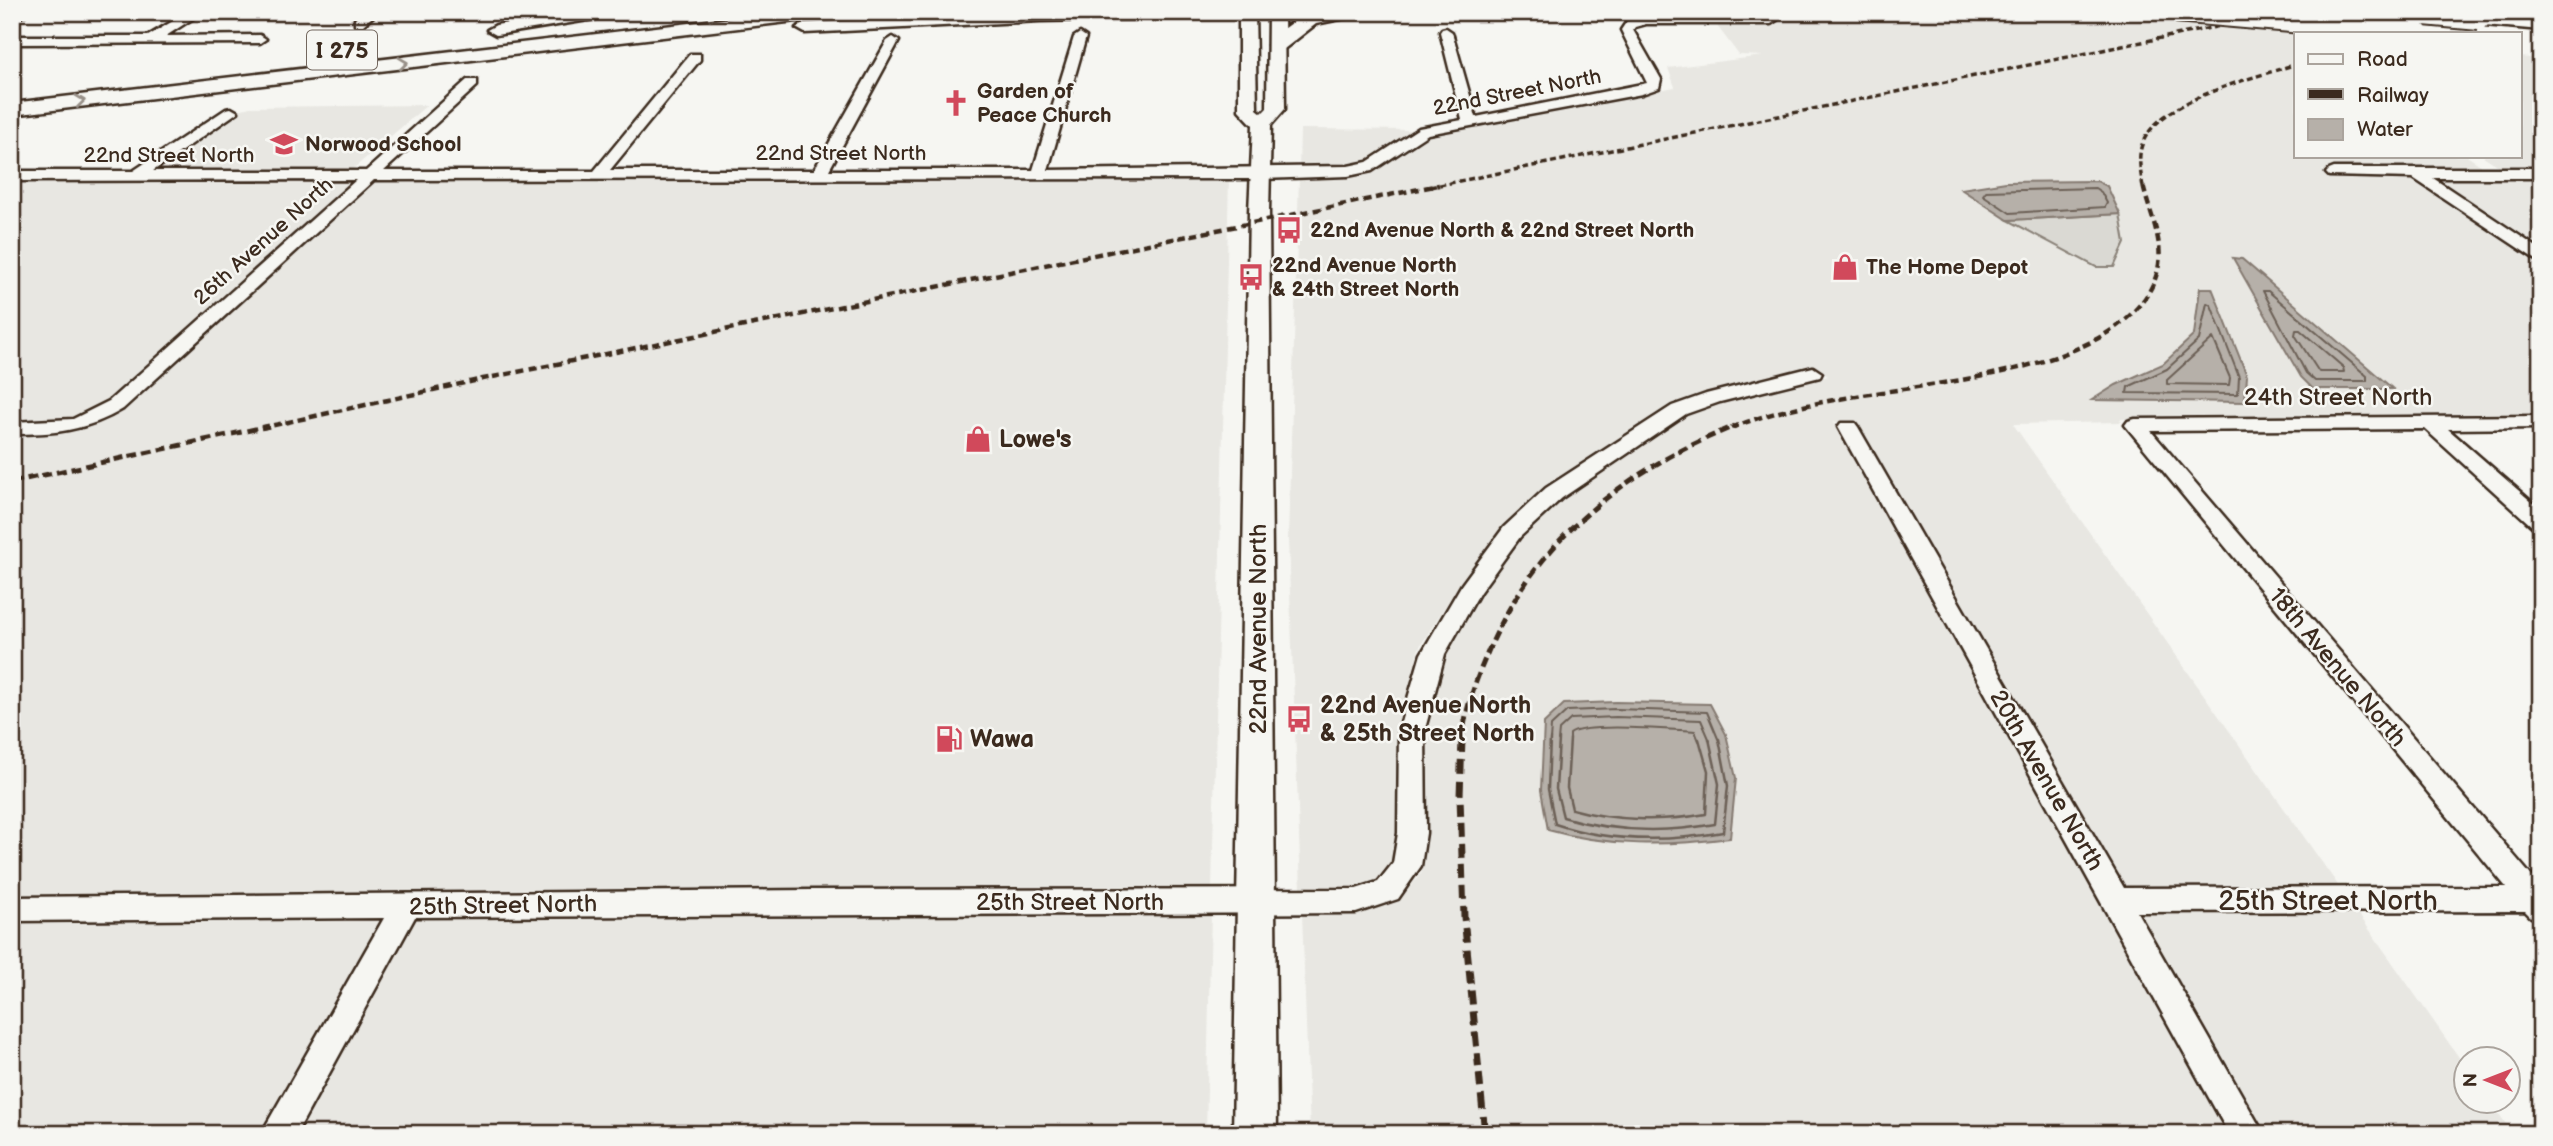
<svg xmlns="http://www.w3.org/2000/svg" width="2553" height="1146" font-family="'Balsamiq Sans',sans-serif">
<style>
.built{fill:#e8e7e2;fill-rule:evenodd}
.green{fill:#dad9d3;stroke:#8a8278;stroke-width:2}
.water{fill:#b6b0a9;stroke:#857a71;stroke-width:2}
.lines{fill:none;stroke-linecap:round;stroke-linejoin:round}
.shore-far1{stroke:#6c6056;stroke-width:2}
.shore{stroke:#6c6056;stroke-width:2.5}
.minor-casing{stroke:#3b2a1e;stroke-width:5}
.major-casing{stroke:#3b2a1e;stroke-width:5}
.highway-casing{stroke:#3b2a1e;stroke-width:5}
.minor{fill:#f6f6f2;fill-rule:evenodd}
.major{fill:#f6f6f2;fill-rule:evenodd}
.highway{fill:#f6f6f2;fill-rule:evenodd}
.rail-far3{stroke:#3b2a1e;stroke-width:3.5;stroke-dasharray:6 3.5;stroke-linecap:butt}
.rail-far2{stroke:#3b2a1e;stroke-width:4.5;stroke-dasharray:8 4.5;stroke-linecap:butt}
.rail-far1{stroke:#3b2a1e;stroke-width:5;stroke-dasharray:10 5;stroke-linecap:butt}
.rail{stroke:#3b2a1e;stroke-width:7;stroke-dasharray:14 7;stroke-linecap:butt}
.highway-bridge-casing{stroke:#3b2a1e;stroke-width:24;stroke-linecap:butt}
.highway-bridge{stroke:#f6f6f2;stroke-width:20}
.oneway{stroke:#989088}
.labels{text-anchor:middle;stroke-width:5;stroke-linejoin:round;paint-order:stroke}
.far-poi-label{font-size:21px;font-weight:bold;fill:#3b2a1e;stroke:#f6f6f2;text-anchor:start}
.far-street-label{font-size:21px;fill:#3b2a1e;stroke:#f6f6f2}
.shield{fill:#f6f6f2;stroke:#73675e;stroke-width:2}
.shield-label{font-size:23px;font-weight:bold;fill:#3b2a1e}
.street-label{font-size:24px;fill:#3b2a1e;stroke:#f6f6f2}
.poi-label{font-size:24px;font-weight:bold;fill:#3b2a1e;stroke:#f6f6f2;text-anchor:start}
.near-street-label{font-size:28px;fill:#3b2a1e;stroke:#f6f6f2}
</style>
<rect width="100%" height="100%" fill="#f6f6f2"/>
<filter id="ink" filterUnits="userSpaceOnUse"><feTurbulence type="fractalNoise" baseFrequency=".0143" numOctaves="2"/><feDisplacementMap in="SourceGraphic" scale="14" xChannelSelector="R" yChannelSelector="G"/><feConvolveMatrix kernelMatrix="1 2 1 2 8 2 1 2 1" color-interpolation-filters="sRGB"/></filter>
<g filter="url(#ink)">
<path class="built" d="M 1969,14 L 2124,22 L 2183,14 L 2396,33 L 2296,33 L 2296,156 L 2467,156 L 2488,170 L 2322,170 L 2329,176 L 2414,177 L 2541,265 L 2541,417 L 2120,419 L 2122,422 L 2013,424 L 2340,888 L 2125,888 L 1856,422 L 1834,422 L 2227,1134 L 1310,1134 L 1302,913 L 1357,913 L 1395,902 L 1402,897 L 1422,872 L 1428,834 L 1427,731 L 1447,656 L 1483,592 L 1524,536 L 1564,497 L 1688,415 L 1720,403 L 1828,376 L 1814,367 L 1671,405 L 1544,488 L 1501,529 L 1458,586 L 1419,648 L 1398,727 L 1396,832 L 1392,862 L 1376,881 L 1352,889 L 1301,889 L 1288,539 L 1299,177 L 1350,175 L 1377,168 L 1430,133 L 1675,87 L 1668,68 L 1763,56 L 1739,55 L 1714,22 L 1769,17 L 1952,18 ZM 2047,181 L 2097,181 L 2106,186 L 2120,214 L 2096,267 L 1989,209 L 1961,189 L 2006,182 ZM 2234,259 L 2242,259 L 2392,388 L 2313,389 L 2301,377 ZM 2200,288 L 2245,402 L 2116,385 L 2163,364 L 2194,335 Z
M 2520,57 L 2541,59 L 2541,170 L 2505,170 L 2483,156 L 2520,156 Z
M 427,105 L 346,175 L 140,176 L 231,112 L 250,107 Z
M 1300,129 L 1415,130 L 1366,163 L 1344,168 L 1299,171 Z
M 2525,176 L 2541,186 L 2541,252 L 2431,177 Z
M 1229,177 L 1212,889 L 12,897 L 12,434 L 73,432 L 121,411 L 375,178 Z
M 358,178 L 105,405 L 69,423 L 12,423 L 12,180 Z
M 2138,912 L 2357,912 L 2465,1066 L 2466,1100 L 2490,1101 L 2513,1134 L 2266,1134 Z
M 1211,913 L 1206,1134 L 297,1134 L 416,917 Z
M 382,918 L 259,1134 L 12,1134 L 12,921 Z"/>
<path class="green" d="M 2120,214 L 2125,243 L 2114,267 L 2096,267 L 2008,220 Z"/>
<path class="water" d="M 2097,181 L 2107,186 L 2120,214 L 2008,220 L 1961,189 L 2006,182 Z
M 2233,258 L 2242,259 L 2393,389 L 2313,389 L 2301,377 Z
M 2200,288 L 2212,288 L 2247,376 L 2245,402 L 2092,400 L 2116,385 L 2163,364 L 2194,335 Z
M 1616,702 L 1710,704 L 1726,734 L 1736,778 L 1730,838 C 1669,846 1608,847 1548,830 L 1541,790 L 1544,723 L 1564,704 Z"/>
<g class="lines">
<path class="shore-far1" d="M 2095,188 L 2101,192 L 2107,203 L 2105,207 L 2010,213 L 1983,195 L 1986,191 Z
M 2263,291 L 2268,291 L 2367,376 L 2367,381 L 2315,381 L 2306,373 Z
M 2207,303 L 2211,305 L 2239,377 L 2238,394 L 2127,393 L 2128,387 L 2167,369 L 2199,340 Z
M 2296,330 L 2300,330 L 2343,367 L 2344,372 L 2319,372 L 2295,335 Z
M 2213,338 L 2230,378 L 2229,385 L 2167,384 L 2167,380 Z
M 1550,741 L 1551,726 L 1567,711 L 1616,709 L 1707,712 L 1719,741
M 1558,741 L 1559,730 L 1571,719 L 1616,717 L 1701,720 L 1710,741
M 1570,741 L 1570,734 C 1584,722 1672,730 1695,731 L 1699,741"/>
<path class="shore" d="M 1550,739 L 1548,789 L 1555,824 C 1609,842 1668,842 1723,832 L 1728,786 L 1719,739
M 1559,739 L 1556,789 L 1563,817 C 1612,832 1665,833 1715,824 L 1719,784 L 1709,739
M 1570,739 L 1567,788 L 1572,809 C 1614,821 1663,822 1706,814 L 1708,771 L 1699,739"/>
<defs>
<path id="minor" d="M 29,12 L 12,22 L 12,13 Z
M 188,12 L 203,12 L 166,36 L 260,35 L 266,39 L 260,43 L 12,44 L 12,36 L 148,36 Z
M 364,12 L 378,12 L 363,25 L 355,25 L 355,19 Z
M 1646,16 L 1771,16 L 1777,20 L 1771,24 L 1646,24 L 1635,27 L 1633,30 L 1661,79 L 1659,88 L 1642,94 L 1428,134 L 1372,171 L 1348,176 L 1260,179 L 374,180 L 123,409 C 87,431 53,434 12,434 L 12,422 L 73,419 L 109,401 L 356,180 L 12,181 L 12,171 L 133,171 L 226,109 L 231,108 L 238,112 L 153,171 L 366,171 L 467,80 L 477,80 L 477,86 L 384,171 L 594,171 L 690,54 L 700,54 L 700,60 L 610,170 L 814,170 L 887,41 L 893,37 L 899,41 L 829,170 L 1033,170 L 1074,37 L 1080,33 L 1086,37 L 1048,170 L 1348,166 L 1367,162 L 1419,128 L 1462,120 L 1440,32 L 1442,29 L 1446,28 L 1452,32 L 1476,117 L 1647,83 L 1621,30 L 1627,21 Z
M 2334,168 L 2541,168 L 2541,178 L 2433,178 L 2541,250 L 2541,263 L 2413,178 L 2329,176 L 2326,173 L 2329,170 Z
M 1813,367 L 1822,373 L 1820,377 L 1720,402 L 1686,414 L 1562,498 L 1520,537 L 1480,592 L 1445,654 L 1425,729 L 1426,833 L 1421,866 L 1398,899 L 1356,913 L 415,917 L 296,1134 L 261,1134 L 384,918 L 12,921 L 12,897 L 812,890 L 1356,889 L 1378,882 L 1393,863 L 1398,833 L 1399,729 L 1421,654 L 1462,584 L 1504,527 L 1546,488 L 1672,406 L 1706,394 Z
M 2541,416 L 2541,428 L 2448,429 L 2541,510 L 2541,529 L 2533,527 L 2425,429 L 2151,431 L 2541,887 L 2541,921 L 2531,917 L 2525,911 L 2137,912 L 2264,1134 L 2229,1134 L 1838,427 L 1841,423 L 1855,423 L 1858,427 L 2124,888 L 2506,887 L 2125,425 L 2128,421 L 2135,419 Z"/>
<path id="major" d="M 1239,12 L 1255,12 L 1257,109 L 1262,113 L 1267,108 L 1268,12 L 1284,12 L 1285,109 L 1271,125 L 1269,212 L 1277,1134 L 1233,1134 L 1249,212 L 1253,125 L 1239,110 Z"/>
<path id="highway" d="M 573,12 L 616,12 L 607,17 L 496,35 L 487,30 L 496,25 Z
M 783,12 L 839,12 L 830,17 L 12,115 L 12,103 Z
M 1009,12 L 1259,12 L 1250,17 L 1040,21 L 805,33 L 796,28 L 805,23 Z
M 1316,12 L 1358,12 L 1355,16 L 1316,24 L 1284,49 L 1270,49 L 1268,45 C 1280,29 1296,17 1316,12 Z
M 2479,15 L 2541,20 L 2541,30 L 2473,24 L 2470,20 Z"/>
</defs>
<use href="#minor" class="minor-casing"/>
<use href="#major" class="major-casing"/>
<use href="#highway" class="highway-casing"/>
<use href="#minor" class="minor"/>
<use href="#major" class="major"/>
<use href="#highway" class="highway"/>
<path class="rail-far3" d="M 2384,33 L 2446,12
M 1430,187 L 2289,12
M 2143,187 C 2141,174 2138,161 2141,148 C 2153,100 2255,78 2296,64"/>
<path class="rail-far2" d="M 261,428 L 483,379 L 1439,185
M 1731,428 C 1839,384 1972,394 2078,348 C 2111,334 2147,309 2157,273 C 2166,244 2149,213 2143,185"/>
<path class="rail-far1" d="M 12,482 L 269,426
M 1462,741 C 1465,710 1475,682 1487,654 C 1535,540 1623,471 1735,426"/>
<path class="rail" d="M 1462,739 L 1460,796 L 1464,917 L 1485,1134"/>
<defs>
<path id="highway-bridge" d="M 2176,12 L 2418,33
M 2391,12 L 2479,20"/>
</defs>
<use href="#highway-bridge" class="highway-bridge-casing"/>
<use href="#highway-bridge" class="highway-bridge"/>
</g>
<defs><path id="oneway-chevron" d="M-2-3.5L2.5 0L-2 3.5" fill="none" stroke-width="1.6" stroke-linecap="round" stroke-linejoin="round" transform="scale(1.75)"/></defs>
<g class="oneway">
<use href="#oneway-chevron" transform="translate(403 63) rotate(-7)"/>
<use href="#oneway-chevron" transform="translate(80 101) rotate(-7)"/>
</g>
</g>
<defs>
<symbol id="church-bare" viewBox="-9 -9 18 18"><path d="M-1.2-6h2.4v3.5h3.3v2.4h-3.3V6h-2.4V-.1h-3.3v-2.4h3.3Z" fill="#d1495b" stroke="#f6f6f2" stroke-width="2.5" paint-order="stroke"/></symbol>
<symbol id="school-bare" viewBox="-9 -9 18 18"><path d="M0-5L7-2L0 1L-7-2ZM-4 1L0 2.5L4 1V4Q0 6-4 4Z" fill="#d1495b" stroke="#f6f6f2" stroke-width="2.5" paint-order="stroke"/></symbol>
<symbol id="bus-bare" viewBox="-9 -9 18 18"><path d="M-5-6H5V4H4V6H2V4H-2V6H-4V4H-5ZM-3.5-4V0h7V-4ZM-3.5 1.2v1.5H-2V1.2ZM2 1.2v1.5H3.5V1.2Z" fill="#d1495b" stroke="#f6f6f2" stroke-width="2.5" paint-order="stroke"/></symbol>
<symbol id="shop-bare" viewBox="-9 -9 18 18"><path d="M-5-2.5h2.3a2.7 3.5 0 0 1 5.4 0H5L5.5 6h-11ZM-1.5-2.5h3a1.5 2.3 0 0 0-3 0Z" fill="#d1495b" stroke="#f6f6f2" stroke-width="2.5" paint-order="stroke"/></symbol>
<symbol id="fuel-bare" viewBox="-9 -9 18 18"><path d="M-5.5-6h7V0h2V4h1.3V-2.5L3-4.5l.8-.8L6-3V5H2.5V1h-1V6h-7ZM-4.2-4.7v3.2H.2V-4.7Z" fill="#d1495b" stroke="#f6f6f2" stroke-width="2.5" paint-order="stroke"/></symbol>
</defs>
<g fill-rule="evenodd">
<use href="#church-bare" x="937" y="84" width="38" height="38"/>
<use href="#school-bare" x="265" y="125" width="38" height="38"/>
<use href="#bus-bare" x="1270" y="211" width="38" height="38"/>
<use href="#shop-bare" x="1826" y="248" width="38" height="38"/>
<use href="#bus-bare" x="1232" y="258" width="38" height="38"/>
<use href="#shop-bare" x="959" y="420" width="38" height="38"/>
<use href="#bus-bare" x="1280" y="700" width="38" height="38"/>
<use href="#fuel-bare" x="930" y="720" width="38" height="38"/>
</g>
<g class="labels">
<g class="far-poi-label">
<text x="977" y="98">Garden of<tspan x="977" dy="24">Peace Church</tspan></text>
<text x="305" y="151">Norwood School</text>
<text x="1310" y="237">22nd Avenue North &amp; 22nd Street North</text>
<text x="1272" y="272">22nd Avenue North<tspan x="1272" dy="24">&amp; 24th Street North</tspan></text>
<text x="1866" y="274">The Home Depot</text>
</g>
<g class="far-street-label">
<text transform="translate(1517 92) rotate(-11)" y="7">22nd Street North</text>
<text x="841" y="160">22nd Street North</text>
<text x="169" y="162">22nd Street North</text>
<text transform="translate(263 241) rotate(-42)" y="7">26th Avenue North</text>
</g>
<rect class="shield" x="307" y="30.5" width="70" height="39" rx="5"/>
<g class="shield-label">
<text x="342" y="58">I 275</text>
</g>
<g class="street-label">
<text x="2338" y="405">24th Street North</text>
<text transform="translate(1258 629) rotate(-90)" y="8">22nd Avenue North</text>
<text transform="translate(2338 667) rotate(50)" y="8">18th Avenue North</text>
<text transform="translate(2047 780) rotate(60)" y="8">20th Avenue North</text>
<text x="1070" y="910">25th Street North</text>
<text transform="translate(503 905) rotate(-1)" y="8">25th Street North</text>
</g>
<g class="poi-label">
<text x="999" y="447">Lowe's</text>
<text x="1320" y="713">22nd Avenue North<tspan x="1320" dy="28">&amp; 25th Street North</tspan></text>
<text x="970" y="747">Wawa</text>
</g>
<g class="near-street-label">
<text x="2328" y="910">25th Street North</text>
</g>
</g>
<rect width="2553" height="1146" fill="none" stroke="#f6f6f2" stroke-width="42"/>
<rect x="21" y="21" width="2511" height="1104" fill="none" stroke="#3b2a1e" stroke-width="2.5" filter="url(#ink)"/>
<rect x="2294" y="32" width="228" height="126" fill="#f6f6f2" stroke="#aba49d" stroke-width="2"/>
<rect x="2308" y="54" width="35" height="10" fill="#f6f6f2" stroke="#aba49d" stroke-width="2"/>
<text x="2357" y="66" font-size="21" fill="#3b2a1e">Road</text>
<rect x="2308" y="89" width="35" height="10" fill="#3b2a1e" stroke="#aba49d" stroke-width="2"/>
<text x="2357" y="102" font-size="21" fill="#3b2a1e">Railway</text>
<rect x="2308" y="119" width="35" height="21" fill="#b6b0a9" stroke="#aba49d" stroke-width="2"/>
<text x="2357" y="136" font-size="21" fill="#3b2a1e">Water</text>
<g transform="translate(2487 1080) rotate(270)"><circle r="33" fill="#f6f6f2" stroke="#aba49d" stroke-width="2"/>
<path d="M0-5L12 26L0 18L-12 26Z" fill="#d1495b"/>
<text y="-10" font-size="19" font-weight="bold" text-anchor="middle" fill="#3b2a1e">N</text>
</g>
</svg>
